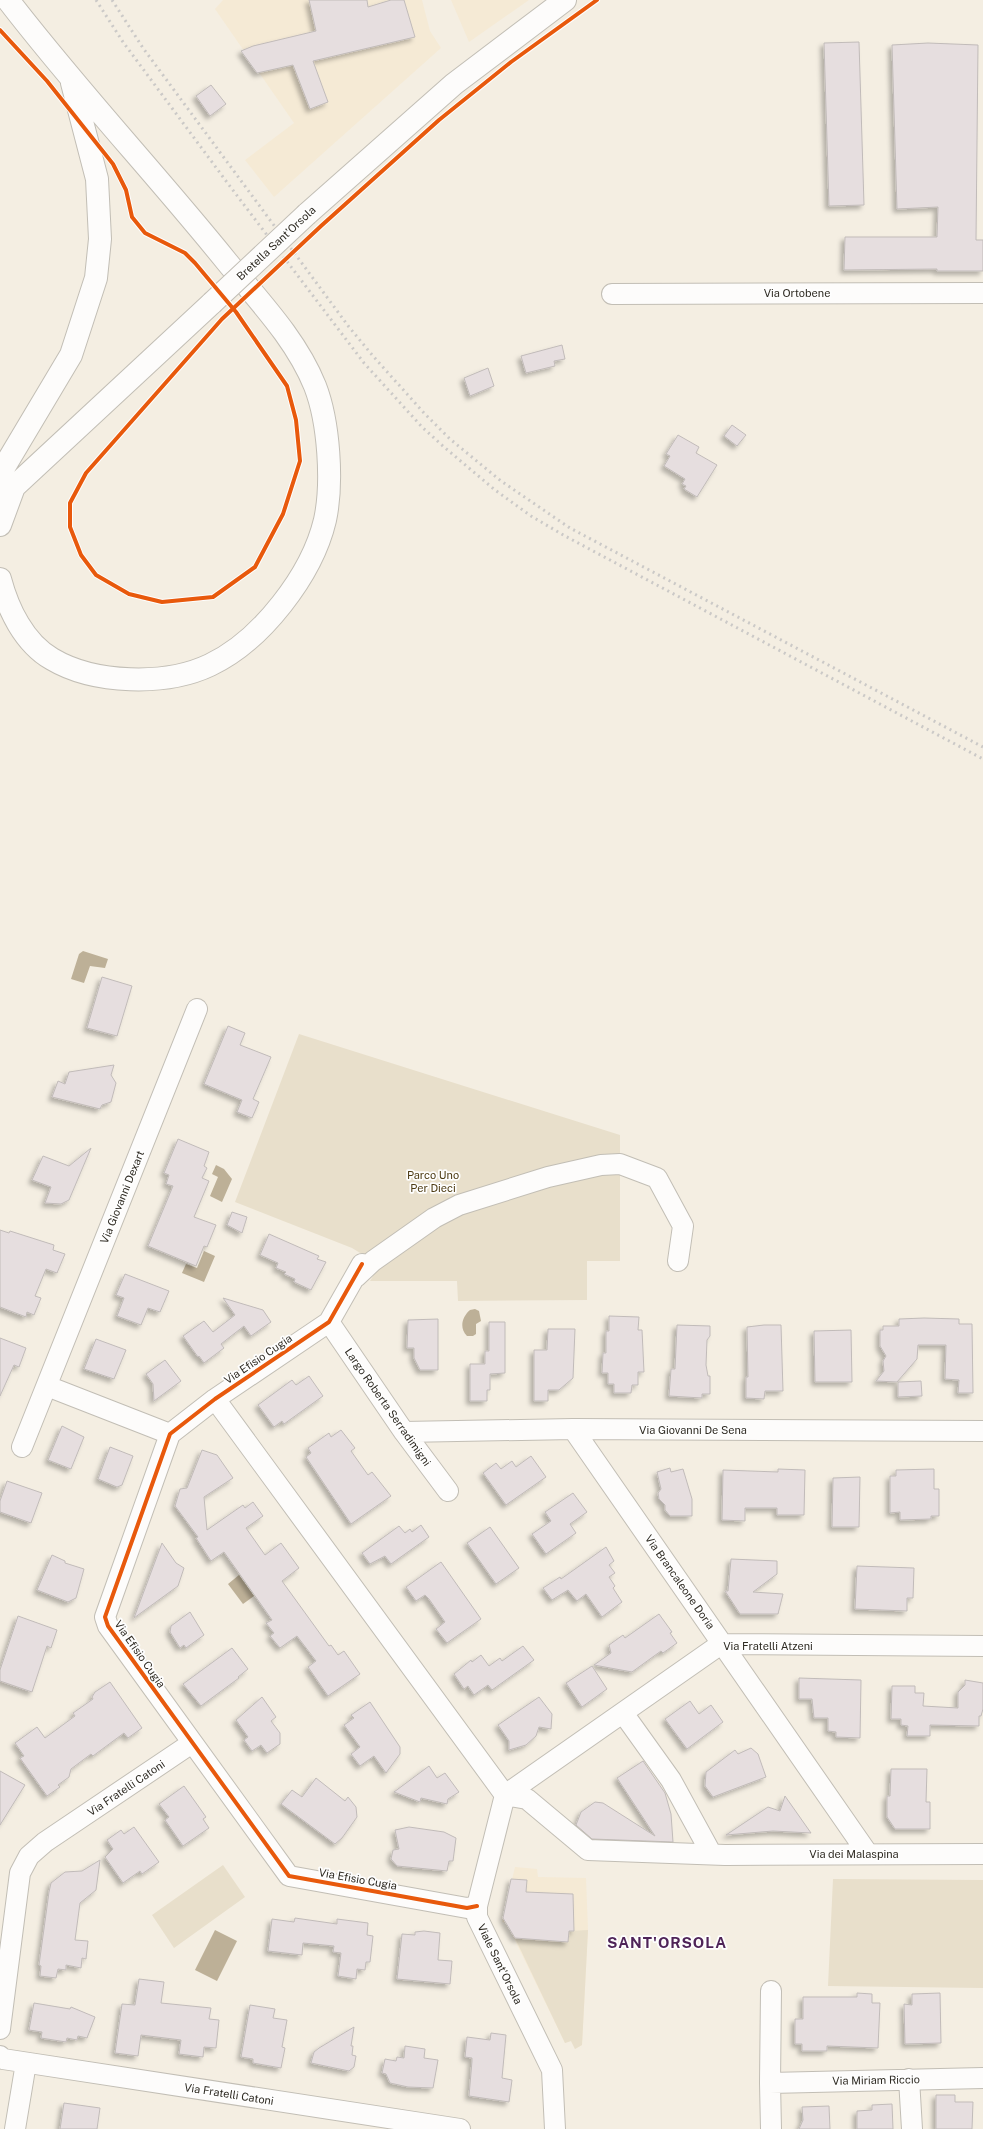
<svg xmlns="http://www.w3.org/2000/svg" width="983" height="2129" font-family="'Public Sans',sans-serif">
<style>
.built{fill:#f5ead5}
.green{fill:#e8dfcb}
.water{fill:#bdb097}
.building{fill:#e6dedf;stroke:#c1bbb9;filter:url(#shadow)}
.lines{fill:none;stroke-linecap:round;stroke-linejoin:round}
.minor-casing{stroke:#c2beb5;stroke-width:22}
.major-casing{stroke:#c2beb5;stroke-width:24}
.minor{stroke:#fdfcfb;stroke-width:20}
.major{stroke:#fdfcfb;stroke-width:22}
.rail{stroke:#cbc9c7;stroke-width:3;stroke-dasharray:2 4;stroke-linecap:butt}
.major-bridge-casing{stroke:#c2beb5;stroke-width:24;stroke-linecap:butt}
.major-bridge{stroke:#fdfcfb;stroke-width:22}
.cycleway-casing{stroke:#fefefe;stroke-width:6}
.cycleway{stroke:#e8590c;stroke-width:4}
.labels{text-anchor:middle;stroke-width:3.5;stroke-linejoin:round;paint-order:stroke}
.street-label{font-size:11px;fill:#2f2b23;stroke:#fefefe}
.park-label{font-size:11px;fill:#4d3b13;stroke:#fefefe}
.district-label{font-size:15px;font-weight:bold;letter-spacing:1px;fill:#4f2458;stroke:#fefefe}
</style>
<defs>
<filter id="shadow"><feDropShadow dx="-3.5" dy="3.5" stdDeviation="2" flood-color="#0004"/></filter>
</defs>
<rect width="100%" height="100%" fill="#f4eee2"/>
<path class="built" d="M 223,0 L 422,0 L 430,31 L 441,48 L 274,197 L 245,160 L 294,123 L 215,9 Z
M 451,0 L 529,0 L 469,42 Z
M 515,1867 L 537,1869 L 538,1877 L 586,1878 L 588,1930 L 582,2045 L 575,2049 L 571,2041 L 565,2043 L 509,1928 L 511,1923 L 502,1922 Z"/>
<path class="green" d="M 299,1034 L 620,1135 L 620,1261 L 587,1261 L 587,1300 L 458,1301 L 457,1281 L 370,1281 L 380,1265 L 352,1248 L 235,1202 Z
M 223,1865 L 245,1897 L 174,1948 L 152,1915 Z
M 833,1879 L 983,1880 L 983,1988 L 828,1986 Z
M 588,1930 L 582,2045 L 575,2049 L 571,2041 L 565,2043 L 515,1938 L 568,1942 L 569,1931 Z"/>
<path class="water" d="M 83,951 L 108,959 L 105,968 L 90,966 L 84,983 L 71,979 L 79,954 Z
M 216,1165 L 224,1169 L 232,1179 L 222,1202 L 210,1196 L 218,1177 L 212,1174 Z
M 204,1251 L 215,1256 L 204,1282 L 182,1273 L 186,1264 L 197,1268 Z
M 475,1309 L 479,1311 L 481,1321 L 476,1324 L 476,1334 L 473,1336 L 467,1336 C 459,1328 462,1317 470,1310 Z
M 239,1575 L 254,1596 L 243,1604 L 228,1584 Z
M 215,1930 L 237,1941 L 217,1981 L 195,1970 Z"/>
<path class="building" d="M 309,0 L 367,0 L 368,7 L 391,0 L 404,0 L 415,37 L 313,61 L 328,102 L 310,109 L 293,65 L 257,73 L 241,51 L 253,46 L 316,31 Z
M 859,42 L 864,205 L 829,206 L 824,43 Z
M 928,43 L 978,45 L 976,240 L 983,240 L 983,271 L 937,271 L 937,269 L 844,270 L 845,237 L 937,237 L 938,207 L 897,209 L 892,45 Z
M 211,85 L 226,104 L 210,116 L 196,96 Z
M 562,345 L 565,359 L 554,361 L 555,366 L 526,373 L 521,356 Z
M 488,368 L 494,386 L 470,396 L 464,378 Z
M 732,425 L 746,435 L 737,446 L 724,436 Z
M 678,435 L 699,447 L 696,453 L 717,465 L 697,497 L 684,489 L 686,486 L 682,484 L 685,479 L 664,466 L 670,456 L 666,454 Z
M 102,977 L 132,986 L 117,1036 L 87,1028 Z
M 228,1026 L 245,1033 L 240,1045 L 271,1057 L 253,1099 L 259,1102 L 252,1118 L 237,1112 L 242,1100 L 204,1084 Z
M 114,1065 L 111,1075 L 116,1083 L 111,1102 L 102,1105 L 100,1109 L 52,1097 L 58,1081 L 65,1084 L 69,1072 Z
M 178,1139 L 209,1152 L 204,1166 L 207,1168 L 202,1178 L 209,1181 L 194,1217 L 216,1225 L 207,1247 L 204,1246 L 196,1266 L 148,1246 L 173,1186 L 166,1184 L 169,1175 L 164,1173 Z
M 91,1148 L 69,1200 L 61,1204 L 45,1203 L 51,1187 L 32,1180 L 43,1156 L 69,1166 Z
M 232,1212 L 247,1217 L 242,1233 L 227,1225 Z
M 0,1230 L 9,1233 L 10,1231 L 54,1245 L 53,1250 L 65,1254 L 57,1273 L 46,1269 L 35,1296 L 41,1298 L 34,1315 L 27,1312 L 26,1317 L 0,1307 Z
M 269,1234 L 319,1256 L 317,1259 L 326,1262 L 311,1290 L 294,1282 L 295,1279 L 284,1274 L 286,1272 L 276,1268 L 278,1263 L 260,1255 Z
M 125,1274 L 169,1291 L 160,1312 L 148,1308 L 141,1325 L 117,1316 L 124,1298 L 116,1295 Z
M 223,1298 L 263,1310 L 271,1322 L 251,1336 L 244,1326 L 221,1344 L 224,1348 L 204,1363 L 199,1356 L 198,1357 L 183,1336 L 204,1321 L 213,1332 L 235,1315 Z
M 609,1316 L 639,1317 L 638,1330 L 642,1330 L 644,1372 L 638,1372 L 638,1385 L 632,1385 L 631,1393 L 614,1393 L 614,1384 L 608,1384 L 608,1373 L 602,1373 L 603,1353 L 606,1353 L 606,1331 L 609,1331 Z
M 924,1318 L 959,1319 L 959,1324 L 972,1324 L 973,1393 L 958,1393 L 959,1380 L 945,1379 L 946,1345 L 918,1345 L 917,1359 L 897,1382 L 876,1381 L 884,1371 L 883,1361 L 886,1356 L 880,1346 L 880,1330 L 883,1330 L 883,1326 L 899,1326 L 899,1319 Z
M 438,1319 L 438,1370 L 420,1370 L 414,1358 L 414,1348 L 407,1348 L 408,1320 Z
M 489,1322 L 505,1322 L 505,1373 L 490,1374 L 490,1390 L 487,1390 L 487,1401 L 470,1401 L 470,1364 L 485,1364 L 485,1351 L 489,1351 Z
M 677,1325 L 710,1326 L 710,1336 L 707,1340 L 706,1365 L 708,1376 L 710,1376 L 710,1394 L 702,1394 L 702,1398 L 669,1396 L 671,1369 L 675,1369 Z
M 764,1325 L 781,1325 L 783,1391 L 765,1391 L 764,1399 L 746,1398 L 746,1377 L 748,1377 L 747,1327 Z
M 548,1329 L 575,1329 L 573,1378 L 559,1390 L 548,1390 L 548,1401 L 534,1401 L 534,1350 L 547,1350 Z
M 851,1330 L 852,1382 L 815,1382 L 814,1331 Z
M 0,1338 L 26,1348 L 19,1367 L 14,1365 L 0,1396 Z
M 96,1339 L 126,1350 L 114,1379 L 84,1369 Z
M 165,1360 L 181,1381 L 154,1401 L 153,1384 L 146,1374 Z
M 309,1376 L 323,1396 L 284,1424 L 282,1421 L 274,1427 L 258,1405 L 292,1380 L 296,1385 Z
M 921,1381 L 922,1396 L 898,1397 L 898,1382 Z
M 62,1426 L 84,1437 L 71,1469 L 48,1460 Z
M 341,1430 L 355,1448 L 351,1451 L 368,1475 L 372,1472 L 391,1496 L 351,1524 L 306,1457 L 311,1453 L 308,1448 L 329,1433 L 331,1437 Z
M 110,1447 L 133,1456 L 122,1485 L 117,1487 L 98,1479 Z
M 202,1450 L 217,1455 L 233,1478 L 204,1497 L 207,1530 L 243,1505 L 245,1508 L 253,1502 L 263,1516 L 246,1528 L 265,1555 L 281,1543 L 299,1568 L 282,1581 L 329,1646 L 331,1645 L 338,1655 L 344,1651 L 360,1674 L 328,1696 L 308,1667 L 316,1661 L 297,1636 L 280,1648 L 270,1636 L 274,1633 L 266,1623 L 272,1620 L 224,1552 L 211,1561 L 196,1538 L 198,1537 L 175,1506 L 180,1489 L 187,1488 Z
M 531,1456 L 546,1477 L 506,1505 L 483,1473 L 496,1463 L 501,1469 L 512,1461 L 516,1467 Z
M 670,1468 L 671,1472 L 683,1469 L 692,1499 L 692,1516 L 670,1516 L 665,1510 L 665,1505 L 659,1499 L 658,1493 L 661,1489 L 657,1472 Z
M 778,1469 L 805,1470 L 804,1515 L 777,1515 L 777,1508 L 745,1508 L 745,1521 L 722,1520 L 723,1470 L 778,1472 Z
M 934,1469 L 934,1489 L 939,1489 L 939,1516 L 931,1516 L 931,1519 L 900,1520 L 900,1512 L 890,1513 L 890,1476 L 896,1476 L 896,1470 Z
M 860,1477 L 859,1527 L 832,1527 L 833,1478 Z
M 7,1481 L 42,1493 L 31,1523 L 0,1512 L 0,1501 Z
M 573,1493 L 587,1512 L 570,1524 L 576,1533 L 546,1554 L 532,1534 L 551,1521 L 545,1512 Z
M 421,1525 L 429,1537 L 391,1564 L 385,1556 L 370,1564 L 362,1553 L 399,1526 L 405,1533 L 410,1529 L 412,1532 Z
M 490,1527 L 519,1568 L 496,1584 L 467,1543 Z
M 162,1543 L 176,1563 L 184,1568 L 178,1586 L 134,1618 Z
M 606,1547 L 614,1561 L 609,1565 L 615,1573 L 609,1577 L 615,1586 L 613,1588 L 622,1602 L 602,1617 L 586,1594 L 577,1601 L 568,1590 L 552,1600 L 543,1588 L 560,1577 L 561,1579 Z
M 52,1555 L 65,1561 L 65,1563 L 84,1569 L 76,1598 L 68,1602 L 37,1590 Z
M 731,1559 L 777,1561 L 777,1574 L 753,1592 L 783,1594 L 778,1614 L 740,1614 L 725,1591 L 728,1591 Z
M 441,1562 L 481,1619 L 447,1643 L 436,1629 L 445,1622 L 429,1599 L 425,1595 L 416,1601 L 406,1587 Z
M 857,1566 L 914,1568 L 913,1598 L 907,1598 L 907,1611 L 855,1609 Z
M 190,1612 L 204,1635 L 186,1648 L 184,1645 L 180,1648 L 170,1632 L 171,1626 Z
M 659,1614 L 672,1632 L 670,1633 L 677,1643 L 663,1653 L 661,1651 L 632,1672 L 594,1665 L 611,1653 L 609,1645 L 623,1635 L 625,1638 Z
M 18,1616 L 57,1630 L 51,1648 L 47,1646 L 32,1692 L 0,1681 L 0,1670 Z
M 523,1646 L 534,1660 L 492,1690 L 488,1685 L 474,1695 L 468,1686 L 464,1689 L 454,1674 L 471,1660 L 472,1662 L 481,1655 L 489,1666 L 500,1658 L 502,1661 Z
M 232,1648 L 248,1669 L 238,1677 L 239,1678 L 201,1706 L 183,1684 Z
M 592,1666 L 607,1689 L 582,1707 L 566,1683 Z
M 799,1678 L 861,1680 L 860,1738 L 836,1737 L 836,1732 L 828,1731 L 828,1718 L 814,1718 L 812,1699 L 799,1699 Z
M 965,1680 L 983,1683 L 983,1709 L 981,1716 L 979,1716 L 979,1726 L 930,1725 L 930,1736 L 907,1736 L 908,1726 L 901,1725 L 901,1719 L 891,1719 L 892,1686 L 915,1686 L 915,1693 L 924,1693 L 923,1706 L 958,1708 L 958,1692 L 965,1685 Z
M 110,1682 L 142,1728 L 128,1738 L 124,1733 L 93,1756 L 91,1754 L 71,1769 L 69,1777 L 58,1785 L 60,1787 L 47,1796 L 20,1758 L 24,1756 L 15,1743 L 37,1727 L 45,1738 L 75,1716 L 73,1713 L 93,1699 L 92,1697 L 95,1692 Z
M 262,1697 L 276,1717 L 271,1721 L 280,1733 L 280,1744 L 267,1753 L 261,1745 L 252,1751 L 244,1740 L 248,1737 L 236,1720 Z
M 539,1697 L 552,1714 L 551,1729 L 539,1727 L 536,1736 L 526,1745 L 509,1750 L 509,1741 L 498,1725 Z
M 690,1701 L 699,1714 L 711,1705 L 723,1722 L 687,1749 L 665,1719 Z
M 370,1702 L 400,1747 L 400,1754 L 386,1773 L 374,1756 L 360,1766 L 351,1754 L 360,1747 L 344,1725 L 354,1718 L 351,1715 Z
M 751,1748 L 758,1754 L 766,1777 L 713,1797 L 705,1786 L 706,1772 L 735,1750 L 738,1754 Z
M 643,1761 L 665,1793 L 671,1814 L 673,1842 L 592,1839 L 576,1825 L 581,1812 L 595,1802 L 603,1803 L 655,1836 L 617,1778 Z
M 429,1766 L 437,1778 L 445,1773 L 459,1792 L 448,1799 L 447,1804 L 421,1798 L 420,1802 L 394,1792 Z
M 891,1769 L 927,1769 L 926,1802 L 930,1802 L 930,1829 L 895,1829 L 887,1817 L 887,1796 L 890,1796 Z
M 0,1771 L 25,1785 L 0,1825 Z
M 316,1778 L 345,1801 L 348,1797 L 356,1807 L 357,1817 L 342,1838 L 335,1844 L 281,1804 L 292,1790 L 302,1797 Z
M 184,1786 L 206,1817 L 203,1819 L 209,1828 L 183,1846 L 165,1820 L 169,1817 L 159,1804 Z
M 785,1796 L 811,1833 L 773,1831 L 726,1835 L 768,1807 L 780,1811 Z
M 134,1827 L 159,1862 L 142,1874 L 140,1871 L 123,1883 L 105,1857 L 113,1849 L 107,1840 L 121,1830 L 124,1834 Z
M 409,1827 L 444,1832 L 456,1838 L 453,1861 L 449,1861 L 447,1871 L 397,1866 L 391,1859 L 393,1850 L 399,1849 L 395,1830 Z
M 100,1860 L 96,1890 L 80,1903 L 75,1940 L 88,1941 L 86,1959 L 82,1958 L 81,1968 L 66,1965 L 66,1970 L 58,1969 L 56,1978 L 40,1976 L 41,1966 L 39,1965 L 49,1892 L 51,1883 L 65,1872 L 82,1871 Z
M 511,1879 L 527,1880 L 526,1892 L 573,1894 L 574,1931 L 569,1931 L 568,1942 L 515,1938 L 503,1918 Z
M 295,1918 L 337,1924 L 337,1919 L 368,1923 L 367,1935 L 373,1936 L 370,1962 L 366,1962 L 365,1970 L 357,1969 L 356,1979 L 338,1976 L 341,1953 L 333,1952 L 334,1946 L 303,1943 L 302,1955 L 268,1951 L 272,1919 L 294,1922 Z
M 424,1931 L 440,1933 L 438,1960 L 452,1961 L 450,1984 L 397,1979 L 402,1934 L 415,1935 L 415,1932 Z
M 139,1979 L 164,1982 L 161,2003 L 211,2008 L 209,2019 L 219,2020 L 216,2048 L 204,2047 L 203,2057 L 179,2054 L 181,2040 L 141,2035 L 138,2056 L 115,2053 L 122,2004 L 135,2005 Z
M 857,1993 L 872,1994 L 872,2003 L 880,2003 L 878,2048 L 827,2046 L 827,2051 L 802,2051 L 802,2044 L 795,2044 L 795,2019 L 803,2019 L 803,1997 L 857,1997 Z
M 940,1993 L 941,2043 L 905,2044 L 904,2004 L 912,2005 L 912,1994 Z
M 34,2003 L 70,2009 L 71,2007 L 95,2017 L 87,2038 L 78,2036 L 77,2040 L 67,2038 L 66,2042 L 41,2038 L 42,2032 L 29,2030 Z
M 250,2005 L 275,2009 L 273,2018 L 287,2020 L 282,2047 L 285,2048 L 281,2068 L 253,2063 L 253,2059 L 241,2057 Z
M 354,2027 L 351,2046 L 353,2046 L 352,2055 L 356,2056 L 354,2067 L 349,2071 L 311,2063 L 314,2052 L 319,2048 Z
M 491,2033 L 506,2035 L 502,2078 L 512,2080 L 509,2102 L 469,2096 L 472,2061 L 472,2058 L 465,2057 L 467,2037 L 490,2040 Z
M 405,2046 L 425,2049 L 424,2058 L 438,2060 L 433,2088 L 408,2087 L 390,2083 L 386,2074 L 382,2073 L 385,2059 L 396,2061 L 397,2057 L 404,2058 Z
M 936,2095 L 955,2095 L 955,2102 L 973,2102 L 972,2129 L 936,2129 Z
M 64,2103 L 100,2108 L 97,2129 L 60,2129 Z
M 892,2104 L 893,2129 L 857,2129 L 857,2111 L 872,2110 L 872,2105 Z
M 829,2106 L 830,2129 L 799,2129 L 803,2120 L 802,2107 Z"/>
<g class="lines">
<defs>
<path id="minor" d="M 612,294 L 983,293
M 362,1264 L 329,1322 L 215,1399 L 170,1434 L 105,1617 L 108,1626 L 289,1876 L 467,1908 L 477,1906
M 356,1277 L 373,1261 L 434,1218 L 459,1205 L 548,1177 L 601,1165 L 620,1164 L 657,1178 L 683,1226 L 678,1261
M 329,1322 L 404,1432 L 448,1491
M 47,1386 L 170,1434
M 215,1399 L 505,1795
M 573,1429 L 868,1854
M 404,1432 L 573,1429 L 983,1431
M 22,1447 L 197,1009
M 623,1713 L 671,1780 L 711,1853
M 505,1795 L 721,1644 L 983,1646
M 505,1795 L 527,1799 L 588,1850 L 725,1855 L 983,1854
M 505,1795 L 477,1906 L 477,1917 L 552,2070 L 555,2129
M 0,2029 L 20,1873 L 29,1856 L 45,1842 L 192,1743
M 0,2056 L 3,2059 L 460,2129
M 909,2079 L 912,2129
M 770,2083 L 771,1991
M 15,2129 L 26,2063
M 771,2129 L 770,2083 L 983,2078"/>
<path id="major" d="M 307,214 L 454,84 L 565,0
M 0,474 L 71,355 L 96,278 L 100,239 L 97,179 L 72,83
M 0,500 L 212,303
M 0,525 L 14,487
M 0,579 C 8,609 24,643 52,659 C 94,684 166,686 210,665 C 261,641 312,575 325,520 C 333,483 329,422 315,386 C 296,339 259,301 227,262 C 156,174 77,90 8,0"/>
</defs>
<use href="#minor" class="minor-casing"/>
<use href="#major" class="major-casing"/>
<use href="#minor" class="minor"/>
<use href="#major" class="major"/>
<path class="rail" d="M 96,0 L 123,42 L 229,185 L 364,363 L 422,427 L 444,447 L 495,490 L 531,516 L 565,536 L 983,759
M 112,0 L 143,48 L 349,327 L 373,356 L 424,413 L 450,439 L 501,481 L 570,528 L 983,747"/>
<defs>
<path id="major-bridge" d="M 212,303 L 307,214"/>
</defs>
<use href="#major-bridge" class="major-bridge-casing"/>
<use href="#major-bridge" class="major-bridge"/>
<defs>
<path id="cycleway" d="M 0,30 L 47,81 L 113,164 L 126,190 L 132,217 L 145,233 L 185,253 L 195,263 L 236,312 L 287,386 L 296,420 L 300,461 L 283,514 L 255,567 L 213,597 L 162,602 L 129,594 L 96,575 L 81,555 L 70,527 L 70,503 L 86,473 L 222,319 L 321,226 L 439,120 L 511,62 L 597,0
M 362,1264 L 329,1322 L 215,1399 L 170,1434 L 105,1617 L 108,1626 L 289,1876 L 467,1908 L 477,1906"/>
</defs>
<use href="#cycleway" class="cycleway-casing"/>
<use href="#cycleway" class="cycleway"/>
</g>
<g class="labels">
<g class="street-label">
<text transform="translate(276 243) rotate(-43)" y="4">Bretella Sant'Orsola</text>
<text x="797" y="297">Via Ortobene</text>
<text transform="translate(122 1197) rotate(-68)" y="4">Via Giovanni Dexart</text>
<text transform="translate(258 1359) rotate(-34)" y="4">Via Efisio Cugia</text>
<text transform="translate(388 1407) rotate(55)" y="4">Largo Roberta Serradimigni</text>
<text x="693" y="1434">Via Giovanni De Sena</text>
<text transform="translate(680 1582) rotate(55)" y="4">Via Brancaleone Doria</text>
<text x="768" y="1650">Via Fratelli Atzeni</text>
<text transform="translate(140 1654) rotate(55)" y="4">Via Efisio Cugia</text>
<text transform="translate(126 1788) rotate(-34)" y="4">Via Fratelli Catoni</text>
<text x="854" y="1858">Via dei Malaspina</text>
<text transform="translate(358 1879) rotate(10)" y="4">Via Efisio Cugia</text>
<text transform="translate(500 1964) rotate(64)" y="4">Viale Sant'Orsola</text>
<text transform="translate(876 2080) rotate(-1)" y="4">Via Miriam Riccio</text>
<text transform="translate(229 2094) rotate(9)" y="4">Via Fratelli Catoni</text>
</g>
<g class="park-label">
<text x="433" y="1179">Parco Uno<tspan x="433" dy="13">Per Dieci</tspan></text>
</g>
<g class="district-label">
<text x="667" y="1948">SANT'ORSOLA</text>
</g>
</g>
</svg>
